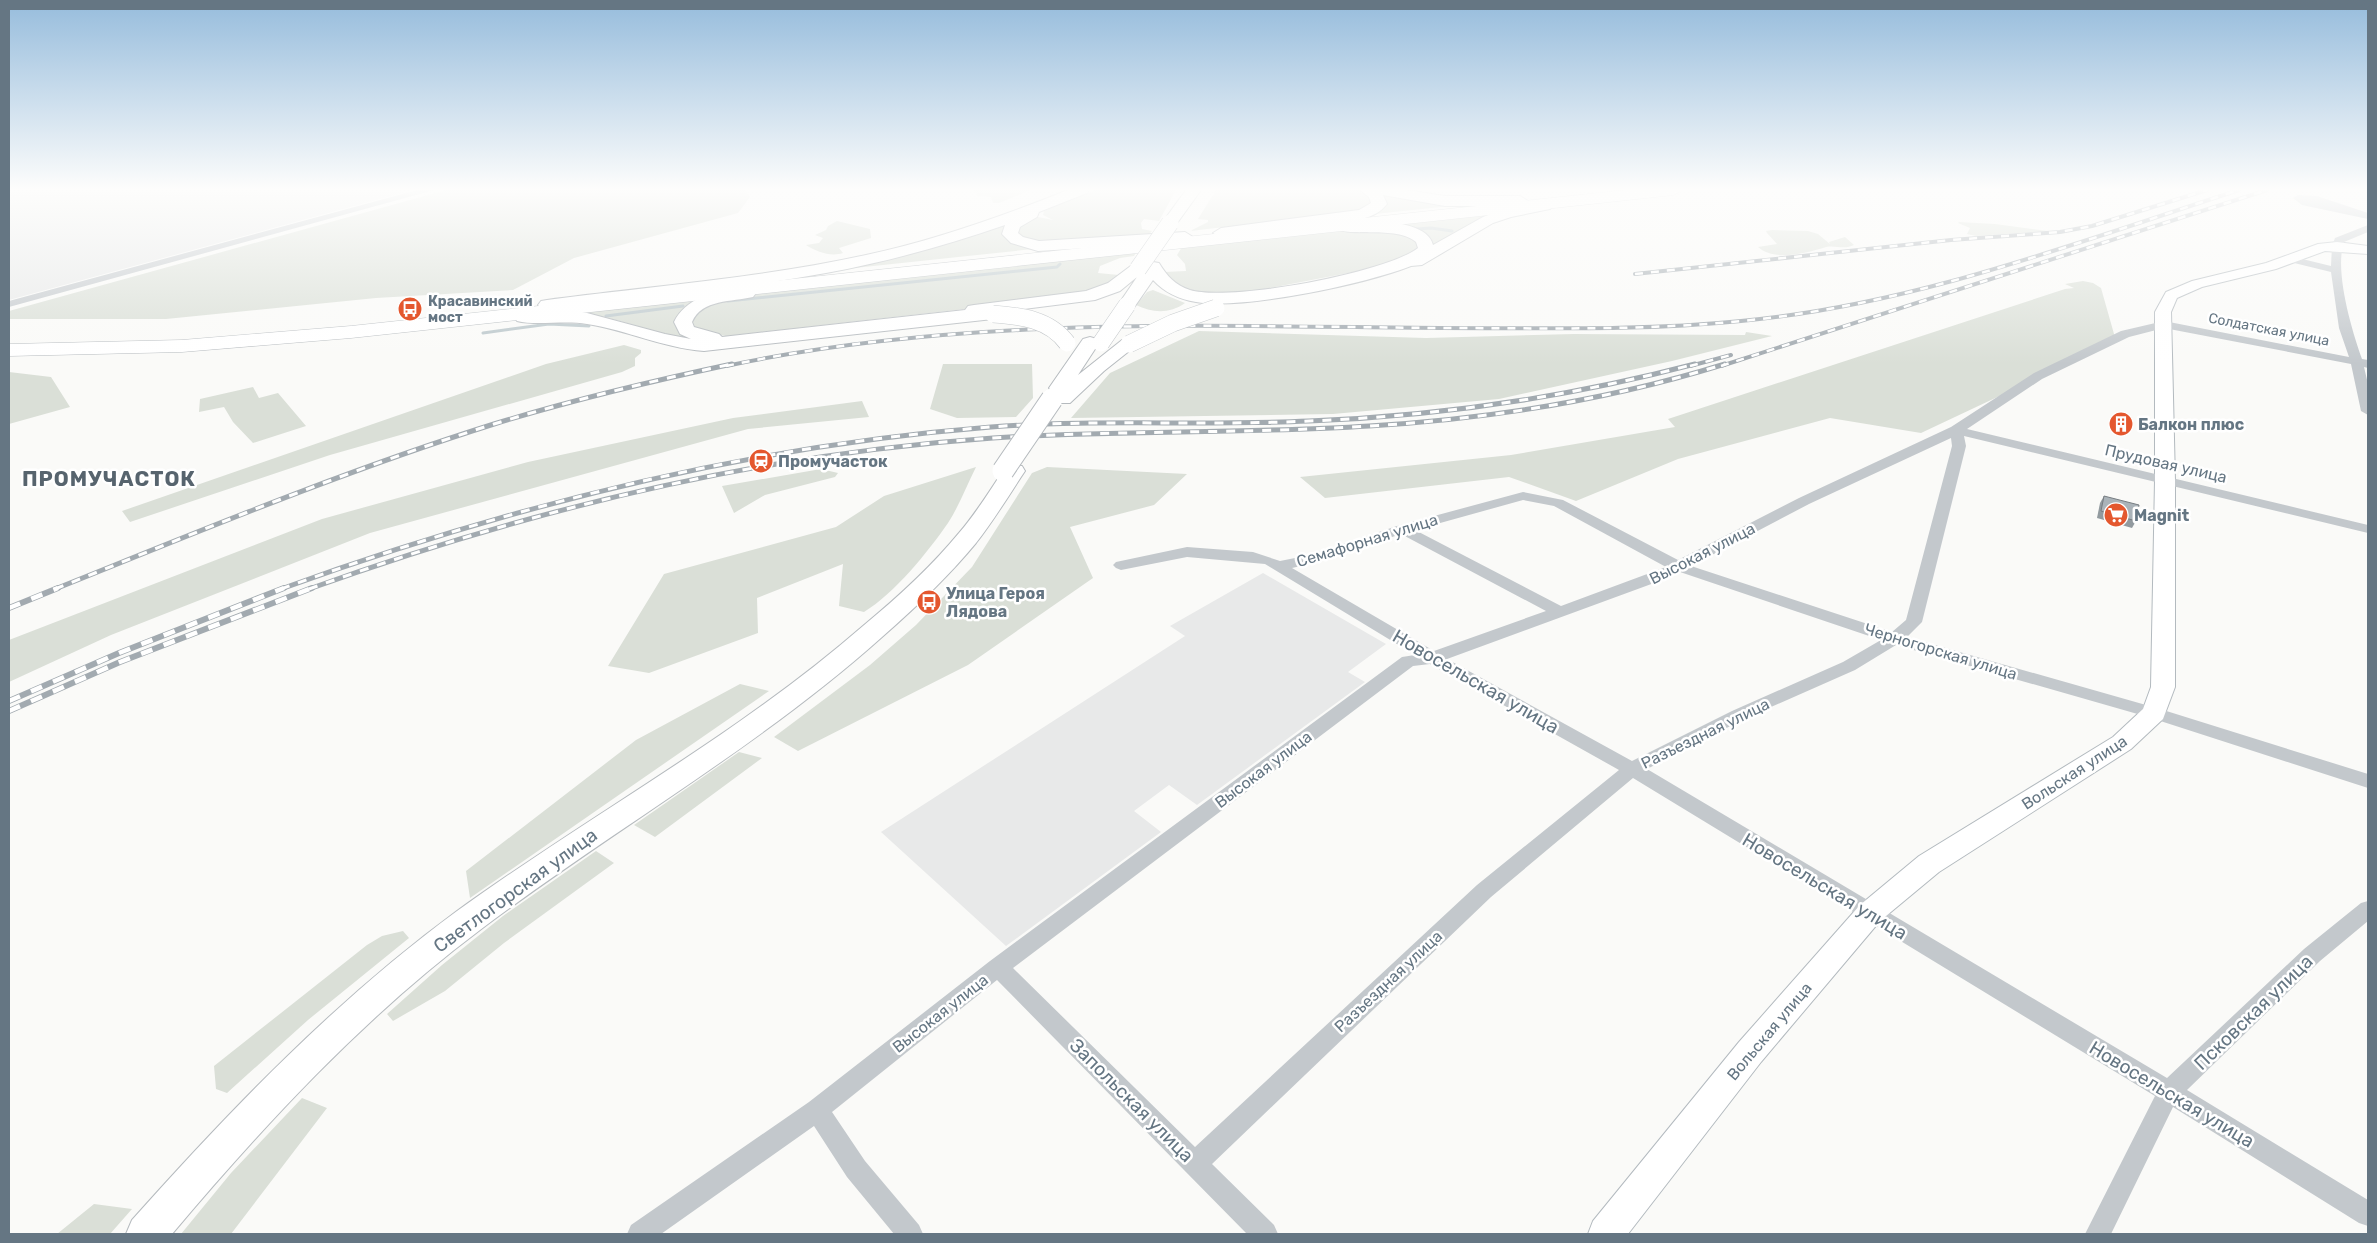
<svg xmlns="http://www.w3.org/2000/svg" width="2377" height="1243" font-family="Rubik,sans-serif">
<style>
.built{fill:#e8e9e9}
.green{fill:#dadfd7}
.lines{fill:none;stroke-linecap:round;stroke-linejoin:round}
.stream{stroke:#bbc7cb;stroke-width:3}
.secondary-casing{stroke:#b3babf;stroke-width:2}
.primary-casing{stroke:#b5babe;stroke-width:2}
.highway-casing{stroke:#b4b9bd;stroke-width:1}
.street{fill:#c3c8cc;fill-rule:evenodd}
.secondary{fill:#fff;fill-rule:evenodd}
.primary{fill:#fff;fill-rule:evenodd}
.highway{fill:#fff;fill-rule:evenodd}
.rail-far2-casing{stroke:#a2aab0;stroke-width:4}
.rail-far1-casing{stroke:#a2aab0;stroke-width:5}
.rail-casing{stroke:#a2aab0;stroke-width:6}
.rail-far2{stroke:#fff;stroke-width:2.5;stroke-dasharray:8;stroke-linecap:butt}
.rail-far1{stroke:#fff;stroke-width:3;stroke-dasharray:9;stroke-linecap:butt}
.rail{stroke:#fff;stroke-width:4.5;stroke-dasharray:12;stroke-linecap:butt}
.primary-bridge-far1-casing{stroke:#b5babe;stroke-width:18;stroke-linecap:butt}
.primary-bridge-casing{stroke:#b5babe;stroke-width:23;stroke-linecap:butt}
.primary-bridge-far1{stroke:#fff;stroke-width:17}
.primary-bridge{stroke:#fff;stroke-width:21}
.wall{fill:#929a9f}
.building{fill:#aab3b9;stroke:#777d82}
.labels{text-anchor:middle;stroke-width:5;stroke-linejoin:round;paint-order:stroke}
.far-poi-label{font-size:14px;font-weight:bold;fill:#657683;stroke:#fff;text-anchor:start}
.far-street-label{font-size:14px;fill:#657683;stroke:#fff}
.poi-label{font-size:16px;font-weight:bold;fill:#657683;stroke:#fff;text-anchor:start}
.street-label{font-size:16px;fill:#657683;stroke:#fff}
.near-street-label{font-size:19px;fill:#657683;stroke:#fff}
.district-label{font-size:21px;font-weight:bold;letter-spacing:1px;fill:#57646e;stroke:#fff}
</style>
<rect width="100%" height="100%" fill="#fafaf8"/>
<path class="built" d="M 9,190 L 413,190 L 9,300 Z
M 1263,573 L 1386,644 L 1348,672 L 1365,682 L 1197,805 L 1169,785 L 1134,811 L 1161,832 L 1006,946 L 881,832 L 1185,636 L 1170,626 Z"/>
<path class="green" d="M 446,190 L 745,190 L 750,197 L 738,213 L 574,258 L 513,290 L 376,298 L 166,319 L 9,319 L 9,311 Z
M 974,190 L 1031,190 L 999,203 L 993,203 L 991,197 L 978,196 Z
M 1096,190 L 1176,190 L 1159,221 L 1144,219 L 1141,223 L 1142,229 L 1152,231 L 1149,234 C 1112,238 1049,254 1016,233 L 1018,226 L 1033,216 L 1053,220 L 1043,215 L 1044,211 Z
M 1216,190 L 1362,190 L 1375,200 L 1363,211 L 1190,231 L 1208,222 L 1208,220 L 1198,219 Z
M 1378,193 L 1460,205 L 1375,214 Z
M 1499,210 L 1436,248 L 1388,223 Z
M 1016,218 L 1005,230 L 1043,248 L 798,274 Z
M 837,221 L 870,229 L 871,238 L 839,248 L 843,253 C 831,257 817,252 806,245 L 819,243 L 823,238 L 815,235 L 826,230 L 828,226 Z
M 1959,222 L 1995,224 L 2048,231 L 1976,236 L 1967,234 L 1970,228 L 1958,223 Z
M 1361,228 L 1400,230 L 1423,246 L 1390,265 L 1233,295 L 1194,292 L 1171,282 L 1164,272 L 1186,271 L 1185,264 L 1177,255 L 1182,247 Z
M 1772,230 L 1808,231 L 1818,234 L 1830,244 L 1829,242 L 1845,237 L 1854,245 C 1844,250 1836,245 1826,247 C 1806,253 1775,262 1758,247 L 1777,244 L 1767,233 L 1766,231 Z
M 1137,251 L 1134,256 L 1120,258 L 1100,266 L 1098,273 L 1119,275 L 1098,290 L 1035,301 L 726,336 L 693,330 L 688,317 L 691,313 L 726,297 Z
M 2083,281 L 2093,283 L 2101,288 L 2116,341 L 1921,433 L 1830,418 L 1678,459 L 1576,501 L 1509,477 L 1325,498 L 1300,477 L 1511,455 L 1675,427 L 1668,419 L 2065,289 L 2074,288 L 2065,284 Z
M 1153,290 L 1185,303 C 1170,314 1152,313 1136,305 L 1147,292 Z
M 710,297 L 687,307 L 698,339 C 658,336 623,319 584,313 L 583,310 Z
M 1199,331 L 1426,338 L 1574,334 L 1745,335 L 1746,332 L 1772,336 L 1672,361 L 1499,399 L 1333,414 L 1071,418 L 1110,373 Z
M 624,345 L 641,350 L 641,353 L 635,358 L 635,366 L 622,372 L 330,455 L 130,522 L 122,511 L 546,364 Z
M 943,364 L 1032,364 L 1033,398 L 1016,417 L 957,418 L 930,409 Z
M 9,372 L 51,377 L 70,407 L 9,424 Z
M 253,387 L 259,398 L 278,393 L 306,426 L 253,443 L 233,422 L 224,407 L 199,412 L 200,399 Z
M 862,401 L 869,417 L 748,429 L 370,533 L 111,635 L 9,682 L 9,640 L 322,519 L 528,462 L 733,418 Z
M 976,467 C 967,485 959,506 948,523 C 928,552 894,594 864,612 L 839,606 L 843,564 L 757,598 L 758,633 L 649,673 L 608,666 L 664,574 L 836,527 L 884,496 Z
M 1047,467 L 1187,474 L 1154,505 L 1070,527 L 1093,578 L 968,665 L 798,751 L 774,737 L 870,665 L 916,625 L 972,567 L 1032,473 Z
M 821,469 L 838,473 L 835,477 L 765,495 L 734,513 L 722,486 Z
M 740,684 L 769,691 L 470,898 L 466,871 L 636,740 Z
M 739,752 L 762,758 L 655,837 L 634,825 Z
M 596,851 L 614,863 L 504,943 L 445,991 L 393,1021 L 387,1014 L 442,965 L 503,916 Z
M 403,931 L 409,938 L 308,1020 L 227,1093 L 216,1089 L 214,1066 L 367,945 L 382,936 Z
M 302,1098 L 327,1108 L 231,1234 L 181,1234 L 231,1173 Z
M 94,1204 L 132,1209 L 110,1234 L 57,1234 Z"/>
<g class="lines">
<path class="stream" d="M 1417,229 L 1431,228 L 1452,231
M 728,301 L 1057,267 L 1060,264
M 606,316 L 683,306
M 483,333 L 549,324 L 589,326"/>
<defs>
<path id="secondary" d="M 2337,242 L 2368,246 L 2368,254 L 2325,251 L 2276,269 L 2202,287 L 2177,298 L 2171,312 L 2175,481 L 2175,687 L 2163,719 L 2131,749 L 1939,872 L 1880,921 L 1761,1062 L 1628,1234 L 1588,1234 L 1593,1221 L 1739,1042 L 1860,905 L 1919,856 L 2113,737 L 2143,709 L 2151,687 L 2155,481 L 2155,312 L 2166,292 L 2192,281 L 2266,263 L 2318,244 Z"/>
<path id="primary" d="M 1068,190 L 1089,190 L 1087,193 L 1039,212 L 1037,217 L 1020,227 L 1018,233 L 1023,237 L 1039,241 L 1185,232 L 1193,237 L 1185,242 L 1038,251 L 1011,243 L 1002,234 L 1005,225 C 947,245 887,262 826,273 C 734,290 640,298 547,310 L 541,309 L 538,305 L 541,301 L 547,300 C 653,286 761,278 866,255 C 936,240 1003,216 1068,190 Z
M 1186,190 L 1201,190 L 1175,226 L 1165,226 L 1162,223 Z
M 1360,190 L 1406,190 L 1445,196 L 1520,196 L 1528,201 L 1520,206 L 1445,206 L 1383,195 L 1387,204 C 1380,213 1372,216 1362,219 L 1221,238 L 1213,233 L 1221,228 L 1359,210 L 1371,203 L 1369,197 Z
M 1545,201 L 1553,206 L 1550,209 L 1511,217 L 1493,223 L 1422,265 L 1411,266 C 1365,284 1244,310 1196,302 C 1179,299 1165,293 1153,280 L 1133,309 L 1121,309 L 1118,305 L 1137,277 L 1120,291 L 1095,300 L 1000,312 L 999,318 L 993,319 L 704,351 C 663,348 627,330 587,324 C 564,320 536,326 517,321 L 514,317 L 517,313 L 523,312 L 560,311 L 587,313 L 665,334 L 691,339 L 680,334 L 674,322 C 686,297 727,283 753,289 L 756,293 L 753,297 C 732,302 702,299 692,322 L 694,327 L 719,334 L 722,337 L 965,310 L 968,306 L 974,305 L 1086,291 L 1108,283 L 1132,265 L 1138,264 L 1145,267 L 1153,262 L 1159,263 C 1167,276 1175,285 1190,290 C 1229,302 1386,273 1418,248 L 1416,242 C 1397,225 1345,238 1338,228 L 1340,225 C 1362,219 1427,218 1433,245 L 1483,217 L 1508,208 Z
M 1090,337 L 1097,339 L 1099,343 L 1078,375 L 1122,340 L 1136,340 L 1138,344 L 1104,371 L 1070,403 L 1056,403 L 1053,399 L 1057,393 L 1052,392 L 1049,388 L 1083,339 Z
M 1014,465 L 1022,466 L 1025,471 C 1009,495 994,520 976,543 C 948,577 915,608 882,637 C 758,748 612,830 480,930 C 364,1017 265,1124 172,1234 L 126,1234 L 132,1220 C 232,1108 336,1000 457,911 C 591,814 738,735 863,626 C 897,598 931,567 959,533 C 977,512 991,489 1006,466 Z"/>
<path id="highway" d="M 1627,190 L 1682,190 L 1674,195 L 351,338 L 182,352 L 9,356 L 9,344 L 182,340 L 351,326 Z"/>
</defs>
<use href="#secondary" class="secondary-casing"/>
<use href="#primary" class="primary-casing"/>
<use href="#highway" class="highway-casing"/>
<path class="street" d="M 417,190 L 434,190 L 9,307 L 9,301 Z
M 2298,195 L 2317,196 L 2368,213 L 2368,219 L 2302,205 L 2293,198 Z
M 2368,225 L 2368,232 L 2344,242 C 2334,271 2352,331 2362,359 L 2368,360 L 2368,368 L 2364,367 L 2368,384 L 2368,415 L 2361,411 L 2351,364 L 2164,328 L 2129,337 L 2042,379 L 1967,429 L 2368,525 L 2368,533 L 1964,436 L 1966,446 L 1922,622 L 1907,637 L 2160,709 L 2368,774 L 2368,788 L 2148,717 L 1896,645 L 1855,670 L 1744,719 L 1647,769 L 2167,1078 L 2304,949 L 2361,903 L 2368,901 L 2368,921 L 2320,961 L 2187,1090 L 2368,1200 L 2368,1226 L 2359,1223 L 2173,1107 L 2111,1234 L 2085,1234 L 2155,1096 L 1633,778 L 1491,897 L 1212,1164 L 1274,1225 L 1278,1234 L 1247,1234 L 997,980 L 832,1112 L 865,1161 L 919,1225 L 923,1234 L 894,1234 L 847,1177 L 814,1126 L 661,1234 L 627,1234 L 631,1225 L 809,1102 L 990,961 L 1402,657 L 1415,655 L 1265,564 L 1187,557 L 1121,570 L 1116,568 L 1113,565 L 1116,562 L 1187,547 L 1253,552 L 1280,561 L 1310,555 L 1397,526 L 1523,492 L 1563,500 L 1678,560 L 1799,498 L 1951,427 L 2034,373 L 2121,331 L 2164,321 L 2349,357 L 2339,328 L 2331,272 L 2286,261 L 2285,259 L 2290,256 L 2331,266 L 2332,246 L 2335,238 ZM 1951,438 L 1952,446 L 1906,620 L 1892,632 L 1691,566 L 1809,504 ZM 1523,500 L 1554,506 L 1666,567 L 1561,606 L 1415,530 ZM 1401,534 L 1546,611 L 1434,651 L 1292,568 L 1318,562 ZM 1680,572 L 1881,640 L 1843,662 L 1732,711 L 1632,761 L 1447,659 L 1665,579 ZM 1430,664 L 1619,770 L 1477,885 L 1195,1147 L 1013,968 L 1413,666 Z"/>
<use href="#secondary" class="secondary"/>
<use href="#primary" class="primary"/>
<use href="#highway" class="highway"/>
<defs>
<path id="rail-far2" d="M 1635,274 L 1951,240 L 2060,232 L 2092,226 L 2207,190
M 726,366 C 961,316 1202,326 1440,328 C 1541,328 1641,331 1741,321 C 1914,305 2075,243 2239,190
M 1690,366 L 1731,355
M 1721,366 L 2267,190"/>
<path id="rail-far1" d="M 55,589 C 200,531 344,471 494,424 C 572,400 652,381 732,364
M 281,589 C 510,506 747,446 991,427 C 1097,419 1203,426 1309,421 C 1439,416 1569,397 1695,364
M 309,589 C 528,510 760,454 993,438 C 1118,430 1244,434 1369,426 C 1489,419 1609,400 1725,364"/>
<path id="rail" d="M 9,608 L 58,588
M 9,701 L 119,653 L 284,588
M 9,711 L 120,662 L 312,588"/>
</defs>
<use href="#rail-far2" class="rail-far2-casing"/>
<use href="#rail-far1" class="rail-far1-casing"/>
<use href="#rail" class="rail-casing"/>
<use href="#rail-far2" class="rail-far2"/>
<use href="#rail-far1" class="rail-far1"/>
<use href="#rail" class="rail"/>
<defs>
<path id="primary-bridge-far1" d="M 1138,269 L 1170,223
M 993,314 C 1021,316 1049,319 1067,343
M 1101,343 L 1127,305
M 1129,344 L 1173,323 L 1216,308"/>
<path id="primary-bridge" d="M 1003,471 L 1052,399"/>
</defs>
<use href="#primary-bridge-far1" class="primary-bridge-far1-casing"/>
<use href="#primary-bridge" class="primary-bridge-casing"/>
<use href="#primary-bridge-far1" class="primary-bridge-far1"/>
<use href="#primary-bridge" class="primary-bridge"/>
</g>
<path class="wall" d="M 2104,496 L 2136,521 L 2132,528 L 2097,518 L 2100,503 Z"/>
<path class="building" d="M 2104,496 L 2139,505 L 2136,521 L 2101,511 Z"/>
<linearGradient id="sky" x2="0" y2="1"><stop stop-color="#96bcdc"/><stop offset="0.52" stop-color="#fdfdfc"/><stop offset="1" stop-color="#fdfdfc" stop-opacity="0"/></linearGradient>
<rect width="2377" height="364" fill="url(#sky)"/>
<defs>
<symbol id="bus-disc" viewBox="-11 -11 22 22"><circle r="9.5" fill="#e4572e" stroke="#fff"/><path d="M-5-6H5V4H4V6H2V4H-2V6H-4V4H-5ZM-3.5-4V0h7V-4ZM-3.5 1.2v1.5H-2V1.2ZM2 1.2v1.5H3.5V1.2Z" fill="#fff"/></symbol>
<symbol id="building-disc" viewBox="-11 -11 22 22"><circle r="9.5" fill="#e4572e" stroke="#fff"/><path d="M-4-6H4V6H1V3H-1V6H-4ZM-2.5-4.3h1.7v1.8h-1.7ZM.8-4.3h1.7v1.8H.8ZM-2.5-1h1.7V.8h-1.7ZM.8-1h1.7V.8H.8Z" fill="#fff"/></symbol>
<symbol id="station-disc" viewBox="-11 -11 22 22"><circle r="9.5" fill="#e4572e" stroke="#fff"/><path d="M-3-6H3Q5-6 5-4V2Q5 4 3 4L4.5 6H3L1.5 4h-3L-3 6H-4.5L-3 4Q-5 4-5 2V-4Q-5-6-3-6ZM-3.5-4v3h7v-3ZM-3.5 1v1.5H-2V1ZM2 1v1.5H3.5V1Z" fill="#fff"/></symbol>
<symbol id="supermarket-disc" viewBox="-11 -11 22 22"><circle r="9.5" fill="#e4572e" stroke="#fff"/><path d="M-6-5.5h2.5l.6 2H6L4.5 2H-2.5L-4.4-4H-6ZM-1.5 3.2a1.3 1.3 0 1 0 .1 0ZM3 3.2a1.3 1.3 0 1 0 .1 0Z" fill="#fff"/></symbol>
</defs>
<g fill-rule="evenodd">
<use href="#bus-disc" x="396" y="295" width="28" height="28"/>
<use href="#building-disc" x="2107" y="410" width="28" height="28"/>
<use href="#station-disc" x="747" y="447" width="28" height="28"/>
<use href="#supermarket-disc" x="2102" y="501" width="28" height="28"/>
<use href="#bus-disc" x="915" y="588" width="28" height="28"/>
</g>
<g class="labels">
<g class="far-poi-label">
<text x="428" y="306">Красавинский<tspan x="428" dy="16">мост</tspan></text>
</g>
<g class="far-street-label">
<text transform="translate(2269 329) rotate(11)" y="5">Солдатская улица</text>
</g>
<g class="poi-label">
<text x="2138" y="430">Балкон плюс</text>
<text x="778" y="467">Промучасток</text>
<text x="2134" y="521">Magnit</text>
<text x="946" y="599">Улица Героя<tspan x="946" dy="18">Лядова</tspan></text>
</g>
<g class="street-label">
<text transform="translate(2166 463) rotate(13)" y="6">Прудовая улица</text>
<text transform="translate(1367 540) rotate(-17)" y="6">Семафорная улица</text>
<text transform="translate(1702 553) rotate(-27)" y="6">Высокая улица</text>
<text transform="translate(1941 651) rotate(17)" y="6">Черногорская улица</text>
<text transform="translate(1705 733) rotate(-26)" y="6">Разъездная улица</text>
<text transform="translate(1263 769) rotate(-37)" y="6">Высокая улица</text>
<text transform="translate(2074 772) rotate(-33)" y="6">Вольская улица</text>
<text transform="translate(1388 981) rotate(-43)" y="6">Разъездная улица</text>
<text transform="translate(940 1013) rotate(-38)" y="6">Высокая улица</text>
<text transform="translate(1769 1031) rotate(-50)" y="6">Вольская улица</text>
</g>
<g class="near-street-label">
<text transform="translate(1476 681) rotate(30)" y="7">Новосельская улица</text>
<text transform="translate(1825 886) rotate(31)" y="7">Новосельская улица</text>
<text transform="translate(515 890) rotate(-36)" y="7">Светлогорская улица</text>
<text transform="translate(2253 1012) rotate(-44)" y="7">Псковская улица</text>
<text transform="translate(2172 1094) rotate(31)" y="7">Новосельская улица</text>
<text transform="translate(1132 1100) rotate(45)" y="7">Запольская улица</text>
</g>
<g class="district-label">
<text x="109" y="486">ПРОМУЧАСТОК</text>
</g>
</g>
<rect width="2377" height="1243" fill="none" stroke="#657683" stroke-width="20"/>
</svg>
